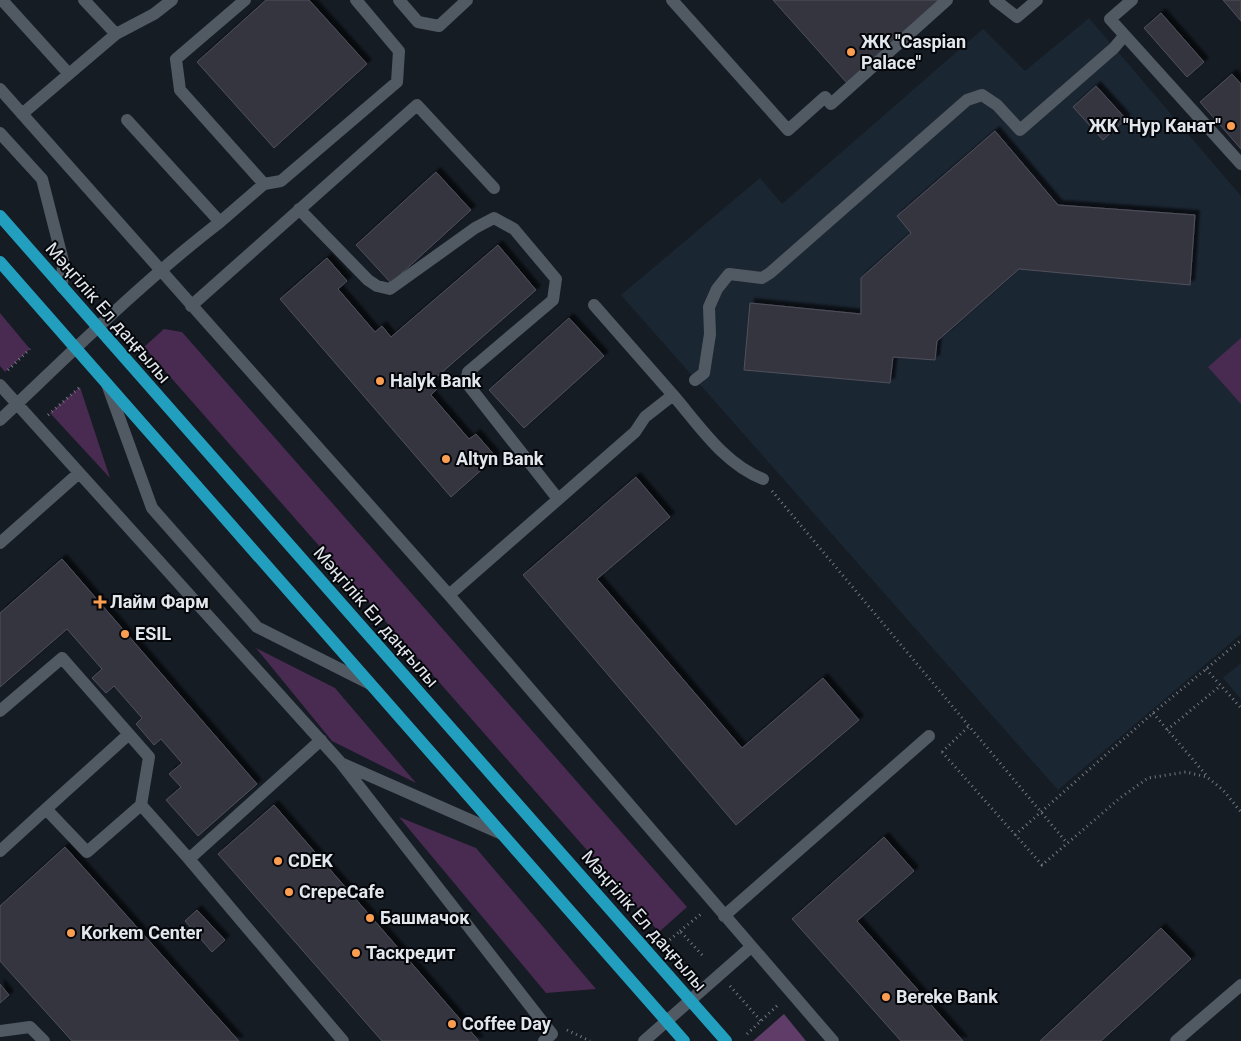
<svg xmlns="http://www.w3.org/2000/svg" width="1241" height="1041" font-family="Roboto,sans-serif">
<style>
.built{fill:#1b2633}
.green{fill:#492a51}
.forest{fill:#603d69}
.building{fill:#363641;stroke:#50505c;filter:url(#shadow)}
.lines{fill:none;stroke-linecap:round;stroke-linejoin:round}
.path{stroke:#747a82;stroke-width:3;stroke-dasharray:1 4;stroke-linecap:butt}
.minor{stroke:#515963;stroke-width:12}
.major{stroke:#229fbf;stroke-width:12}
.poi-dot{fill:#fc9e52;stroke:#04060a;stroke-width:2}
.labels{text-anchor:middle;stroke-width:4;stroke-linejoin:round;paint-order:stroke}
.poi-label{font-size:18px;font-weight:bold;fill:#e2e7ed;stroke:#04060a;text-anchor:start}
.street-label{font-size:18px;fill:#e2e7ed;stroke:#04060a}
</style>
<defs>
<filter id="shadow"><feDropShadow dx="4.5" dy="-4.5" stdDeviation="1" flood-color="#0009"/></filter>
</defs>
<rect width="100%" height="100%" fill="#151c24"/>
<path class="built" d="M 1089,18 L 1241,196 L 1241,634 L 1058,790 L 621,295 L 760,178 L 782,204 L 983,29 L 1025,71 Z
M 1241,663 L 1241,699 L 1223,678 Z"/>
<path class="green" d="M 0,313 L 30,349 L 5,372 L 0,366 Z
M 164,329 L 182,332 L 687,907 L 659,932 L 144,347 Z
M 1241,338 L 1241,404 L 1208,367 Z
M 80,387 L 110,478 L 50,413 Z
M 256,648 L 335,688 L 416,783 L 332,741 Z
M 399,817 L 476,848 L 596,989 L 546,993 Z"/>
<path class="forest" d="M 784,1014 L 806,1041 L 753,1041 Z"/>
<path class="building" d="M 266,0 L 309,0 L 367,64 L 274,148 L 197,62 Z
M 773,0 L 940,0 L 847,83 Z
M 1223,0 L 1241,0 L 1241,21 Z
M 1161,13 L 1204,62 L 1187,77 L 1144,28 Z
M 1232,74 L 1241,84 L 1241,149 L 1200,102 Z
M 1096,86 L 1126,119 L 1103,140 L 1073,107 Z
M 995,131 L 1058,205 L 1195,215 L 1190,285 L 1019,269 L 937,341 L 935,360 L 893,357 L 890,383 L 744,370 L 750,303 L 861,314 L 861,278 L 911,233 L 897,216 Z
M 436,172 L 471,210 L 391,283 L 356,245 Z
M 498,245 L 536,290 L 431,382 L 437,389 L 431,395 L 469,439 L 476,434 L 496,457 L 451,497 L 280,299 L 327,258 L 347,281 L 338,289 L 375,332 L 382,326 L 391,337 Z
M 569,318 L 604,356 L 524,428 L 489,390 Z
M 636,477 L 670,517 L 597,579 L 742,748 L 823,678 L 859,720 L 736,825 L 523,575 Z
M 62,559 L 257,784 L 198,836 L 166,800 L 181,787 L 169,774 L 182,763 L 161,739 L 154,745 L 136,724 L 142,718 L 114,686 L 106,693 L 92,678 L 102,669 L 67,629 L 0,687 L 0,613 Z
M 274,805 L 479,1041 L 382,1041 L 218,854 Z
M 884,837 L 914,871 L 857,921 L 963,1041 L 901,1041 L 792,919 Z
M 65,847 L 239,1041 L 72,1041 L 0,961 L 0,906 Z
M 197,910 L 225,940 L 212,952 L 185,921 Z
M 1161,928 L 1191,959 L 1101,1041 L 1040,1041 Z
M 0,984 L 9,995 L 0,1003 Z"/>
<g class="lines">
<path class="path" d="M 8,370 L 30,349
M 48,415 L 80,387
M 772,491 L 1067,843
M 1206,669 L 1241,708
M 1153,713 L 1207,776
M 1167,730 L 1220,686
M 942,752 L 1042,865 L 1120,798 L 1148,778 L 1186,772 L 1207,777 L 1223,790 L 1241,812
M 942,752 L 969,726
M 1015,835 L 1153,713 L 1241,640
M 680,931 L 701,914
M 666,943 L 680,931 L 704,957
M 730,986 L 761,1021
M 567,1030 L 590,1041
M 747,1034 L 779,1004"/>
<path class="minor" d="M 2,0 L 69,74
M 245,0 L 176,59 L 180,90 L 264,184
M 399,0 L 418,22 L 439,26 L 467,0
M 672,0 L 788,130 L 825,97 L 831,104 L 947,0
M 995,0 L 1017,17 L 1037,0
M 1132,0 L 1110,19 L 1241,164
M 116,34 L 154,14 L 172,0
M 0,89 L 449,595 L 833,1041
M 22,114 L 116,34 L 84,0
M 0,133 L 42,179 L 63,261 L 62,287
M 299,209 L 368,280 L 377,286 L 390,289 L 475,228 L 494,218 L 514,229 L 556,279 L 553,300 L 468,372 L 466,382 L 558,499
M 220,222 L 264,184 L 281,181 L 397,82 L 399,51 L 356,0
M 191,306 L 417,105 L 494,188
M 695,380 L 704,373 L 710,334 L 709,307 L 717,289 L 729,274 L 762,278 L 770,273 L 967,100 L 982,95 L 997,105 L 1020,130 L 1114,48 L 1124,36
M 107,384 L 152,508 L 257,627 L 370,684
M 0,385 L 341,763 L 552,1034 L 544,1041
M 673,395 C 699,425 724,464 763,479
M 0,420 C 72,352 142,282 220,222 L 127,120
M 0,543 L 79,473
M 449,595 L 635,432 L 645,417 L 673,395 L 594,305
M 0,711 L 62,658 L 149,757 L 141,805 L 189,859 L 321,740
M 129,734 L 46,809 L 87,852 L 141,805
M 343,764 L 502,834
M 0,851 L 46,809
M 189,859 L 343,1041
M 724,916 L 929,736
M 0,1031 L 30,1027 L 44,1041
M 644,1041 L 751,947
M 1176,1041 L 1241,985"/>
<path class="major" d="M 0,216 L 726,1041
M 0,262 L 684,1041"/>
</g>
<g class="poi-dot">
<circle cx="851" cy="52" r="5"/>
<circle cx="1231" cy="126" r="5"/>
<circle cx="380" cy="381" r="5"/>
<circle cx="446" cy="459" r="5"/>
<path d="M97.5 594.5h5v5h5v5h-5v5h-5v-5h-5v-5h5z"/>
<circle cx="125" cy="634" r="5"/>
<circle cx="278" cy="861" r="5"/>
<circle cx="289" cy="892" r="5"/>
<circle cx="370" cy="918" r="5"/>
<circle cx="71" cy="933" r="5"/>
<circle cx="356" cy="953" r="5"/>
<circle cx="886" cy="997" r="5"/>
<circle cx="452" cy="1024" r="5"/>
</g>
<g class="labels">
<g class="poi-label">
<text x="861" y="48">ЖК "Caspian<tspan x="861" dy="21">Palace"</tspan></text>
<text x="1221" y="132" text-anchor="end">ЖК "Нур Канат"</text>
<text x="390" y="387">Halyk Bank</text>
<text x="456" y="465">Altyn Bank</text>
<text x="110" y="608">Лайм Фарм</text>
<text x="135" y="640">ESIL</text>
<text x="288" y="867">CDEK</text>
<text x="299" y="898">CrepeCafe</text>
<text x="380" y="924">Башмачок</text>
<text x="81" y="939">Korkem Center</text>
<text x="366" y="959">Таскредит</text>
<text x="896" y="1003">Bereke Bank</text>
<text x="462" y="1030">Coffee Day</text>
</g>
<g class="street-label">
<text transform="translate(108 313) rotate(49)" y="6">Мәңгілік Ел даңғылы</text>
<text transform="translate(376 617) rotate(49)" y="6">Мәңгілік Ел даңғылы</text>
<text transform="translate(644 921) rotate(49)" y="6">Мәңгілік Ел даңғылы</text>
</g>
</g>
</svg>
